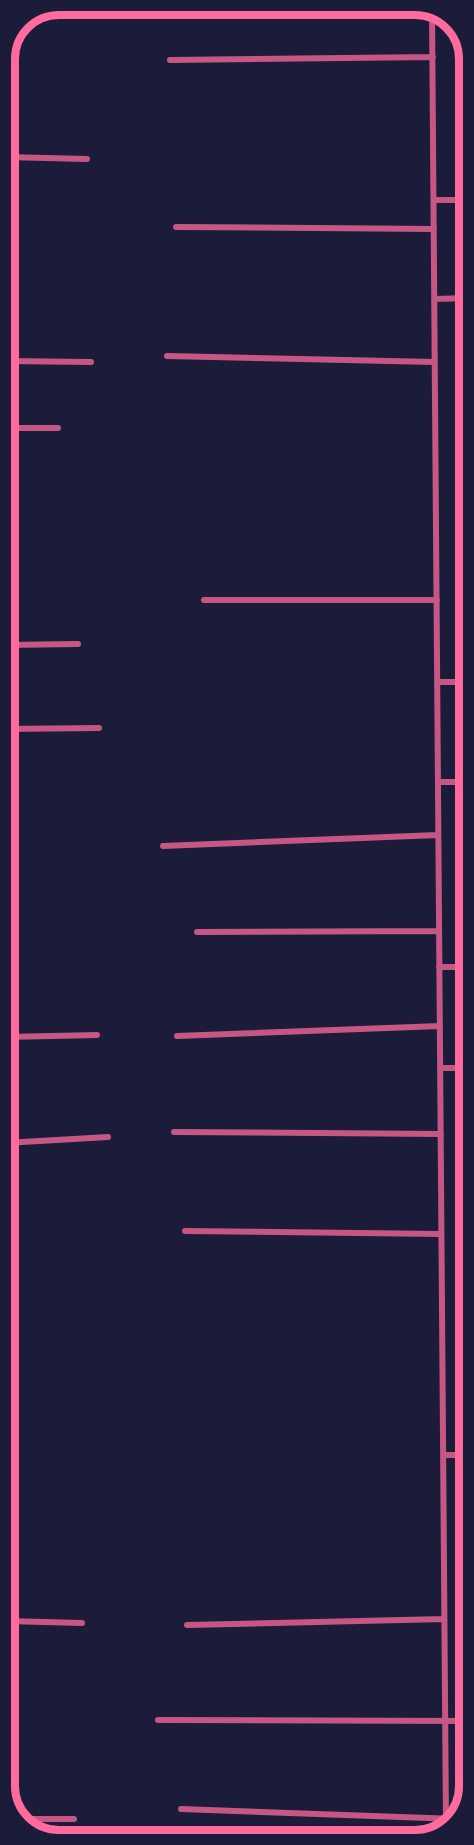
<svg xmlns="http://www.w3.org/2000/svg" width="474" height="1845" font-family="'DejaVu Sans',sans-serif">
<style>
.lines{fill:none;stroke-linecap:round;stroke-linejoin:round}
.minor{stroke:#c65784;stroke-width:6}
.rim{fill:none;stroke:#ff6b9d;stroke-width:8}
</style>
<rect width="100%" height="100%" fill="#1b1b3a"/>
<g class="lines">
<path class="minor" d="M 432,10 L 446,1827
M 170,60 L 433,57
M 5,157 L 87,159
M 434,200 L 468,200
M 176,227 L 434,229
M 434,299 L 469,298
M 167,356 L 435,362
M 5,361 L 91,362
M 5,428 L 58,428
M 204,600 L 437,600
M 5,645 L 78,644
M 437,682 L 469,682
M 5,729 L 99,728
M 438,782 L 469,782
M 163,846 L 438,835
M 197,932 L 439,931
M 439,967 L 469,967
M 177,1036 L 440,1026
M 5,1037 L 97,1035
M 440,1068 L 469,1068
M 174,1132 L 441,1134
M 5,1143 L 108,1137
M 185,1231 L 441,1234
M 443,1455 L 469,1455
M 6,1621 L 82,1623
M 187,1625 L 444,1619
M 158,1720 L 469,1721
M 181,1809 L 457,1819
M 19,1819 L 74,1819"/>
</g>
<path d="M0 0H474V1845H0ZM59 15H415A44 44 0 0 1 459 59V1786A44 44 0 0 1 415 1830H59A44 44 0 0 1 15 1786V59A44 44 0 0 1 59 15Z" fill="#1b1b3a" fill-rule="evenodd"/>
<path class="rim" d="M59 15H415A44 44 0 0 1 459 59V1786A44 44 0 0 1 415 1830H59A44 44 0 0 1 15 1786V59A44 44 0 0 1 59 15Z"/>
</svg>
